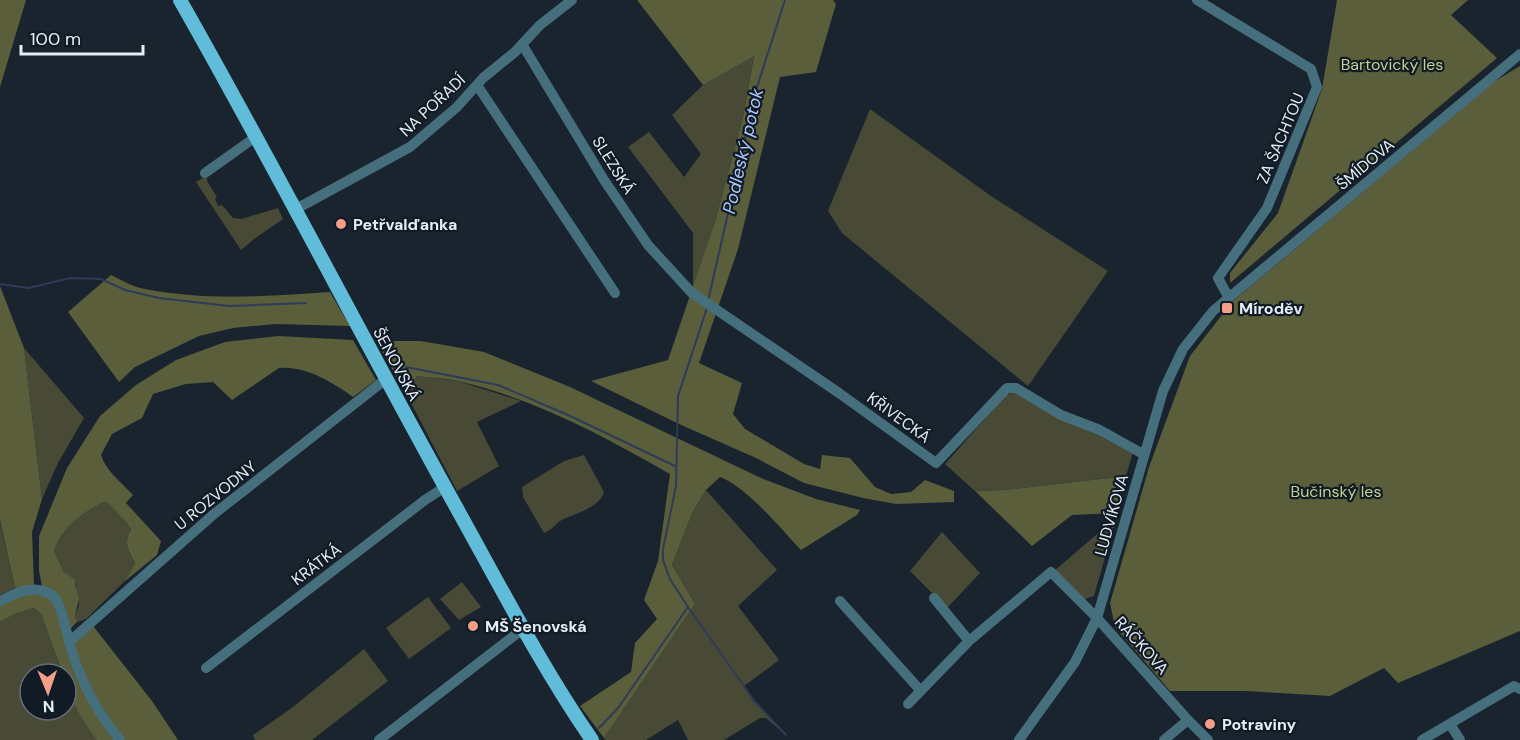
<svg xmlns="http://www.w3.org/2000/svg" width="1520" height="740" font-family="'DM Sans',sans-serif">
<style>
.green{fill:#484a35}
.forest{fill:#5a5e3a}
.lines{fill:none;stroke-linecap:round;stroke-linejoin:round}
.stream{stroke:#2e3c58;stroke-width:2}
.minor{stroke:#466f7d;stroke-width:10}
.major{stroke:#61bcd9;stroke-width:14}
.poi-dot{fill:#f49e8a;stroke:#101b25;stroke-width:2}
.labels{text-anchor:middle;stroke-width:4.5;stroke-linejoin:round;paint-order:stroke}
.park-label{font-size:16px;fill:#c8ce8f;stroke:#101b25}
.street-label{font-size:16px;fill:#e6edf5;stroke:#101b25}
.poi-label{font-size:16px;font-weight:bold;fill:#e6edf5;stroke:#101b25;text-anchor:start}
.water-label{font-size:18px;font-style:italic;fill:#abc8ff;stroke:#101b25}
</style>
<rect width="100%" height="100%" fill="#19242f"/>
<path class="green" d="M 754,55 L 743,117 L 715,222 L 693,291 L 693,233 L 628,147 L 649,132 L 684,177 L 701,154 L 672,115 L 703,85 Z
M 870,109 L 991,196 L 1108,271 L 1028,386 L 842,233 L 828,211 Z
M 206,176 L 208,183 L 217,197 L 215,199 L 218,206 L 222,205 L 233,218 L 241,219 L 278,208 L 283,219 L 254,239 L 241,250 L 196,182 Z
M 24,348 L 84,418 L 58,463 L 42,499 Z
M 417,376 L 458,381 L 521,401 L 477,422 L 499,466 L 457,491 L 407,395 Z
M 1016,392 L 1133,452 L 1126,476 L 1005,490 L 975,491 L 945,464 L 1006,395 Z
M 584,455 L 604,492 C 600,508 573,514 560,521 C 555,525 551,530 544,533 L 523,497 L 522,487 L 564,461 Z
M 706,490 L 777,570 L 738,606 L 779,660 L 744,686 L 755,702 L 786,735 L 766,718 L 760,718 L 724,740 L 688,740 L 678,720 L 646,740 L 605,740 L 604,738 L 695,604 L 672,565 L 693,511 Z
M 104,502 L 108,502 L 127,523 L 131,530 C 122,542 130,553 135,565 L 124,582 L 86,619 L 77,622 L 75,616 L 79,605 L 76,584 L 64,572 L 54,551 C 61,528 83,512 104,502 Z
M 0,522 L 15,588 L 0,595 Z
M 1115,522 L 1094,596 L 1081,600 L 1054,571 L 1103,529 Z
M 942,532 L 980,573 L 947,608 L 910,571 Z
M 462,582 L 481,607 L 459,620 L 440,599 Z
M 428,597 L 451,628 L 409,659 L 386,628 Z
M 34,608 L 41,614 L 63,674 L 30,674 L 30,710 L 66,710 L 66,682 L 91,732 L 98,740 L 0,740 L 0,622 L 15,614 Z
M 364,649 L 388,681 L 312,740 L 255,740 L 253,735 L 293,707 Z"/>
<path class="forest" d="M 0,0 L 26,0 L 0,87 Z
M 637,0 L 833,0 L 836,4 L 816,72 L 780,77 L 738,249 L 699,363 L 742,383 L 733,414 L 745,429 L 804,464 L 820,469 L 822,455 L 850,458 L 875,487 L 891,494 L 911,492 L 925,480 L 954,491 L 954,502 L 896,504 L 863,498 L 804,483 L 756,458 L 679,424 L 591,381 L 668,360 L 715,222 L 743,117 L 754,56 L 703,85 Z
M 1337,0 L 1468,0 L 1451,15 L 1497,58 L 1230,283 L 1230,273 L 1278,213 L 1322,89 Z
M 1520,66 L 1520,631 L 1398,683 L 1384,668 L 1330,696 L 1246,691 L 1170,691 L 1115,627 L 1110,603 L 1149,467 L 1190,356 L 1232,302 L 1492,83 Z
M 111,275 C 121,280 133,287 145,289 C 205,301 270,296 330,292 L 350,326 L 276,324 L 233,328 L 199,336 L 135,367 L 119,382 L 68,312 Z
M 0,286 L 24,348 L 42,499 L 32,532 L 34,585 L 15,588 L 0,520 Z
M 278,336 L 353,340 L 376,380 L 353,397 C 332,382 306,366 279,368 L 232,400 L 213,382 L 186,384 L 153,394 L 142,418 L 112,434 L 101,455 C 106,471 121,482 133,495 L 126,503 L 161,541 L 157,555 L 124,582 L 135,564 C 130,553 122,542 131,530 L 127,523 L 107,502 L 104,502 C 83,512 61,528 54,551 L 64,572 L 74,579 L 79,599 L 75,616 L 77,622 L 70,629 C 66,605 64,596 42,586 L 39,571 L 39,536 L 67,468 L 100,416 L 136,385 L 176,360 L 225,342 Z
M 376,341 L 421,341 L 484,352 L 570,387 L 761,478 L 816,499 L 860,510 L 857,515 L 801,550 C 781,529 747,487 720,477 L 706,490 L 693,511 L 672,565 L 695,604 L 604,738 L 580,706 L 631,672 L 635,643 L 657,619 L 644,600 L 658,561 L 670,474 C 604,436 533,398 458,381 C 445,378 430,378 417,376 L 407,395 Z
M 1126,476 L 1116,513 L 1072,515 L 1032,546 L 975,491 L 1005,490 Z
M 20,591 L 54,596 L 69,641 L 90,622 L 152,701 L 178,740 L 97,740 C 85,725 66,694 66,674 L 63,674 L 41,614 L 34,608 L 15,614 L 0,622 L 0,601 Z"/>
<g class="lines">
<path class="stream" d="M 0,284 L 28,288 L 71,278 L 101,279 L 125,290 L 159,298 L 229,306 L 306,303
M 708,301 L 757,87 L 785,0
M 406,367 L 498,385 L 568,415 L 675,466
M 688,607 L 755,702 L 786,735
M 599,728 L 618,708 L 688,607 L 670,579 L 663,560 L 663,549 L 676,486 L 678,396 L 707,308"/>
<path class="minor" d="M 1197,0 L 1311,69 L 1317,87 L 1267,208 L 1218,278 L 1229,298
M 522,44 L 604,180 L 648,245 L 692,293 L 839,393 L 936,463 L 1007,388 L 1016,388 L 1061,415 L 1100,430 L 1143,454
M 477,85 L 615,293
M 205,173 L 257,136
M 296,209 L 410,147 L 457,107 L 483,78 L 515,52 L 540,25 L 572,0
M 934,598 L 969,641
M 0,601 C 16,593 34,583 52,595 C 61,602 64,622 67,633 C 76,672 94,709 120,740
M 840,601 L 921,691
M 69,642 L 214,514 L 386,379
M 206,668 L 425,500 L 445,487
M 908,704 L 969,641 L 1051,572 L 1097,618 L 1188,720 L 1208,740
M 1450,724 L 1460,740
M 379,740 L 524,628
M 1019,740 L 1075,662 L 1097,618 L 1163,391 L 1183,349 L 1213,311 L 1520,54
M 1164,740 L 1188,720
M 1422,740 L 1514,686 L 1520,689"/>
<path class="major" d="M 180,0 C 275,167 362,337 455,505 C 499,584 541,666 592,740"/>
</g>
<g class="poi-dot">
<circle cx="341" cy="224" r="6"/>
<rect x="1221" y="302" width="12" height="12" rx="3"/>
<circle cx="473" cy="626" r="6"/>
<circle cx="1210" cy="724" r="6"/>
</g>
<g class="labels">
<g class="park-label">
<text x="1392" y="70">Bartovický les</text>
<text x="1336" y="497">Bučinský les</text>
</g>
<g class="street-label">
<text transform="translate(432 105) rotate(-43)" y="6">NA POŘADÍ</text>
<text transform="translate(1280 138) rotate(-67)" y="6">ZA ŠACHTOU</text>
<text transform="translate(1365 164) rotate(-40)" y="6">ŠMÍDOVA</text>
<text transform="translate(614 165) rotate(58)" y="6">SLEZSKÁ</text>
<text transform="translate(397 364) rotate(62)" y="6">ŠENOVSKÁ</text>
<text transform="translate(899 417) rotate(36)" y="6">KŘIVECKÁ</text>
<text transform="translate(215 495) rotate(-39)" y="6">U ROZVODNY</text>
<text transform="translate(1111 515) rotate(-74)" y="6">LUDVÍKOVA</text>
<text transform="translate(316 564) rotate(-37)" y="6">KRÁTKÁ</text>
<text transform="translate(1142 645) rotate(48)" y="6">RÁČKOVA</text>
</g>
<g class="poi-label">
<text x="353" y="230">Petřvalďanka</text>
<text x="1239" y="314">Míroděv</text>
<text x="485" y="632">MŠ Šenovská</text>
<text x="1222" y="730">Potraviny</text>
</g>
<g class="water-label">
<text transform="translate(743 151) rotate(-77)" y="6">Podleský potok</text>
</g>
</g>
<g transform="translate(48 692) rotate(178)"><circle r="28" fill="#101b25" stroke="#666f78" stroke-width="1.5"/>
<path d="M0-4.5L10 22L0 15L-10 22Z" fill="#f49e8a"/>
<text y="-9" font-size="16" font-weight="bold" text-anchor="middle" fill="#e6edf5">N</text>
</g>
<path d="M21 45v9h122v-9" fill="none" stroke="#e6edf5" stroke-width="3"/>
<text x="30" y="45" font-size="18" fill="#e6edf5" stroke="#101b25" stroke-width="4.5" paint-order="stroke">100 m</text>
</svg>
